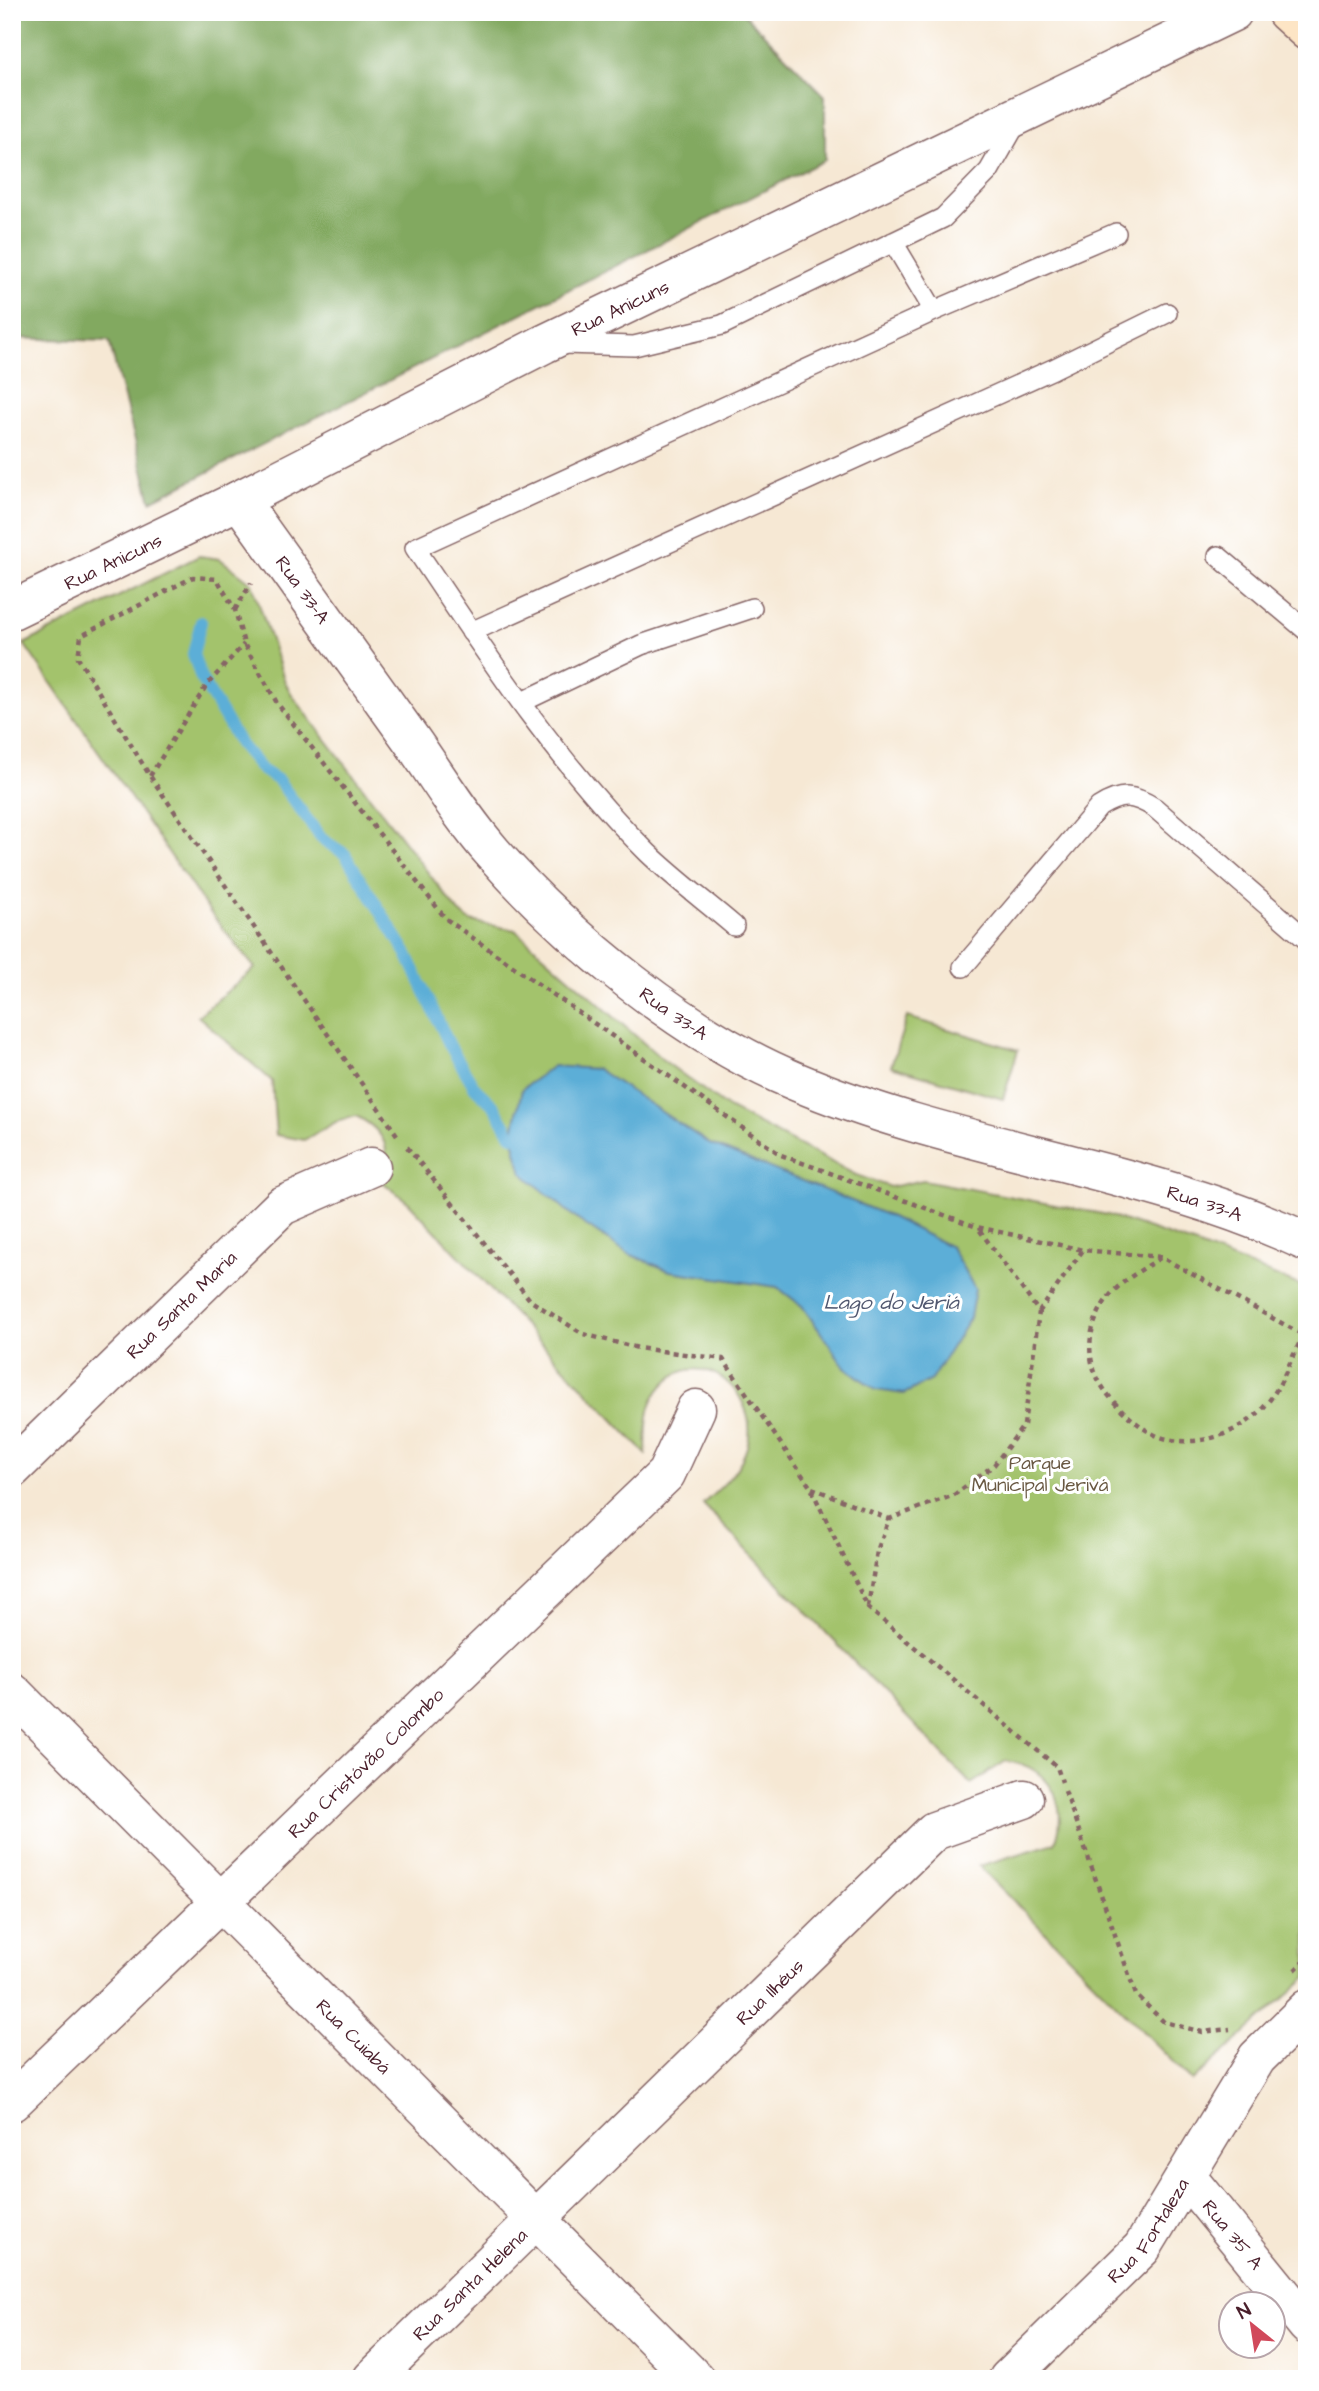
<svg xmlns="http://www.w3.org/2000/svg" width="1319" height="2391" font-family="'Architects Daughter',sans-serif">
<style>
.green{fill:#a3c36c;stroke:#76714c;stroke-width:2}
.forest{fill:#82a960;stroke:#666446;stroke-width:2}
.water{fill:#5baed7;stroke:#526681;stroke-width:2}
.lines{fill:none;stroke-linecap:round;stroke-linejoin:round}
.stream{stroke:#5baed7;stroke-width:12}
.service-casing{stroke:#866566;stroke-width:22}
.minor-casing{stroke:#866566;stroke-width:41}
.secondary-casing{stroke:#866566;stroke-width:41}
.path{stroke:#866566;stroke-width:4.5;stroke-dasharray:5 5;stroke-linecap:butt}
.service{stroke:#fff;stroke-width:19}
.minor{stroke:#fff;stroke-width:38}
.secondary{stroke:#fde5c5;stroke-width:38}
.labels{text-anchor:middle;stroke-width:6;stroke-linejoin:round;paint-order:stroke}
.street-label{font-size:19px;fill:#4a1f2b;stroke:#fff}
.park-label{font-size:19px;fill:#695842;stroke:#fff}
.water-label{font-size:21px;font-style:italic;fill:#515870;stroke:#fff}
</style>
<rect width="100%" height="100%" fill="#fff"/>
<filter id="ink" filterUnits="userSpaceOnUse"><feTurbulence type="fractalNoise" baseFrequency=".0143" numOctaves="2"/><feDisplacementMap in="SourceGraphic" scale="14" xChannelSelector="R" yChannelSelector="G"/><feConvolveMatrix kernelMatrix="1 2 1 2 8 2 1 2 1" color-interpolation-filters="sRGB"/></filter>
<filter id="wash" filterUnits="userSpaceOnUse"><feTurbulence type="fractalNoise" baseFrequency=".00686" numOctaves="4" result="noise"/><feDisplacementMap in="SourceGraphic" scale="28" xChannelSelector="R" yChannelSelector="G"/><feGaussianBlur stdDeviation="1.57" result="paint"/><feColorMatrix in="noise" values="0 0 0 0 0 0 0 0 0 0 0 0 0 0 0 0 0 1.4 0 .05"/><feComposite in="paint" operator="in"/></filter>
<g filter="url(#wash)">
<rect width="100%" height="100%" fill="#f6e8d4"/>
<path class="green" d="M 199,556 L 220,559 L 252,583 L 285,682 L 292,695 L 456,909 L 470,921 L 515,930 L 663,1060 L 728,1108 L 856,1175 L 890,1187 L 923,1180 L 1108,1215 L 1196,1245 L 1307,1288 L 1307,1977 L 1192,2081 L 979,1866 L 1055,1843 C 1070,1805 1049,1765 1006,1761 L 971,1784 L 703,1504 C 719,1489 735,1476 744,1455 C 770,1398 695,1331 655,1396 C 645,1411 647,1436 646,1454 L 409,1203 L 380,1180 C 393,1150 386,1131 356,1116 L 336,1122 L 304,1140 L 276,1135 L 272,1081 L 198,1016 L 255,968 L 209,911 L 24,644 Z
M 907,1017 L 1018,1050 L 1003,1099 L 891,1066 Z"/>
<path class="forest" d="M 12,12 L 742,12 L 825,96 L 825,160 L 151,501 L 109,341 L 12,338 Z"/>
<path class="water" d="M 553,1066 L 597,1069 L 710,1144 L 889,1216 L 951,1247 L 975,1289 L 970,1318 L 931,1380 L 904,1394 L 876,1390 L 845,1367 L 802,1306 L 777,1287 L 670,1271 L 629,1254 L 578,1220 L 522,1173 L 512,1136 L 522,1089 Z"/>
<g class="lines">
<path class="stream" d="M 201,622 L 193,654 L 201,678 L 218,707 L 240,744 L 262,770 L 278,780 L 322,839 L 345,854 L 407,954 L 450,1046 L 475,1088 L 494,1106 L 512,1136"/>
</g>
</g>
<g filter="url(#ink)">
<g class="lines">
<defs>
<path id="service" d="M 934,311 L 1116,233
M 563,344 L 634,346 L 722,325 L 943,218 L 989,171 L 1017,122
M 1218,556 L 1307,631
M 471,632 L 1053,369 L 1167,313
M 522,702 L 641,645 L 752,608
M 734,926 C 706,902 675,879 648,853 C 557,763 486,654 415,548 L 934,311 L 893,242
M 963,967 L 1099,807 C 1121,793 1133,794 1155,808 L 1307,940"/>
<g id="minor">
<path id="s1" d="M 239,500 C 296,579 353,659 410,738 C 437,776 462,818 493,853 C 569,940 688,1037 795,1081 C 960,1151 1144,1166 1307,1242"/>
<path id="s2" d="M 12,610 L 239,500 L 544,344 L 1233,12"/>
<path id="s3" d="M 12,1469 L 282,1206 L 371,1167"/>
<path id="s4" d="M 12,1692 L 695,2379"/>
<path id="s5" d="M 12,2102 L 666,1474 L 696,1409"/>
<path id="s6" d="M 1186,2176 L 1307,2325"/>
<path id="s7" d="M 372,2379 L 934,1831 L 1024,1799"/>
<path id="s8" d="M 1008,2379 L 1142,2248 L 1257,2058 L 1307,2009"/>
</g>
<path id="secondary" d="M 1286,12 L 1307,31"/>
</defs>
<use href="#service" class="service-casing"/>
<use href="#minor" class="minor-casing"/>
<use href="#secondary" class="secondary-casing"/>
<path class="path" d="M 235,610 L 251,583
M 150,776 L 206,686 L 244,644
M 397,1135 L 150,776 L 78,658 L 81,636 L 193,577 L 217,579 L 235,610 L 244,644 L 277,703 L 446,919 L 781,1155 L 977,1227 L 1083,1250 L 1161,1257 L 1307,1337
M 407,1147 L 531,1301 L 583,1334 L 638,1348 L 723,1359 L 811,1488 L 868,1608 L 1057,1767 L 1062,1782
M 1160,1258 C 1140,1271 1116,1283 1103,1305 C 1078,1347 1092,1383 1125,1413 C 1135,1422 1148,1433 1160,1437 C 1191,1447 1226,1438 1251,1419 C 1280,1397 1286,1366 1304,1335
M 1039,1312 L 1083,1250
M 812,1488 L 889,1519
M 868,1607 L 877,1551 L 889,1519 L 954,1495 L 994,1465 L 1024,1425 L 1039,1312 L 978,1228
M 1065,1791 L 1136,1995 L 1164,2022 L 1202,2032 L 1230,2029
M 1295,1970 L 1307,1958"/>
<use href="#service" class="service"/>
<use href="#minor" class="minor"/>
<use href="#secondary" class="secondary"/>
</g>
</g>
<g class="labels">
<g class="street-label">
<text dy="7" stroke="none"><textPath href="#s2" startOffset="679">Rua Anicuns</textPath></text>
<text dy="7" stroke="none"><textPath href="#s2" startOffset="112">Rua Anicuns</textPath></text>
<text dy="7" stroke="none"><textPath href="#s1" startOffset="110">Rua 33-A</textPath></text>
<text dy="7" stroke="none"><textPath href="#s1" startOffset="677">Rua 33-A</textPath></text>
<text dy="7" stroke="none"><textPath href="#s1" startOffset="1244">Rua 33-A</textPath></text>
<text dy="7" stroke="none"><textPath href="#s3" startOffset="236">Rua Santa Maria</textPath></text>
<text dy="7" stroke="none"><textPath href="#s5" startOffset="490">Rua Cristóvão Colombo</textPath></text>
<text dy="7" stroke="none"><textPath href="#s7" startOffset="555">Rua Ilhéus</textPath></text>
<text dy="7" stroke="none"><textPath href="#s4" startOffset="485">Rua Cuiabá</textPath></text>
<text dy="7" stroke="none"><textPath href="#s8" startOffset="205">Rua Fortaleza</textPath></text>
<text dy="7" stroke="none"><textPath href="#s6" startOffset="75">Rua 35 A</textPath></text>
<text dy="7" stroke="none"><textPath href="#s7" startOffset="136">Rua Santa Helena</textPath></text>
</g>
<g class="park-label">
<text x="1040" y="1469">Parque<tspan x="1040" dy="22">Municipal Jerivá</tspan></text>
</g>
<g class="water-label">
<text x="891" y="1309">Lago do Jeriá</text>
</g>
</g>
<rect width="1319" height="2391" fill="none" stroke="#fff" stroke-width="42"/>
<g transform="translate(1252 2325) rotate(330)"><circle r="33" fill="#ffffff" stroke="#b7a5aa" stroke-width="2"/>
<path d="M0-5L12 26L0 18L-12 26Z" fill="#d1495b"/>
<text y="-10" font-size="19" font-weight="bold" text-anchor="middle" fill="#4a1f2b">N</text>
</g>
</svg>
